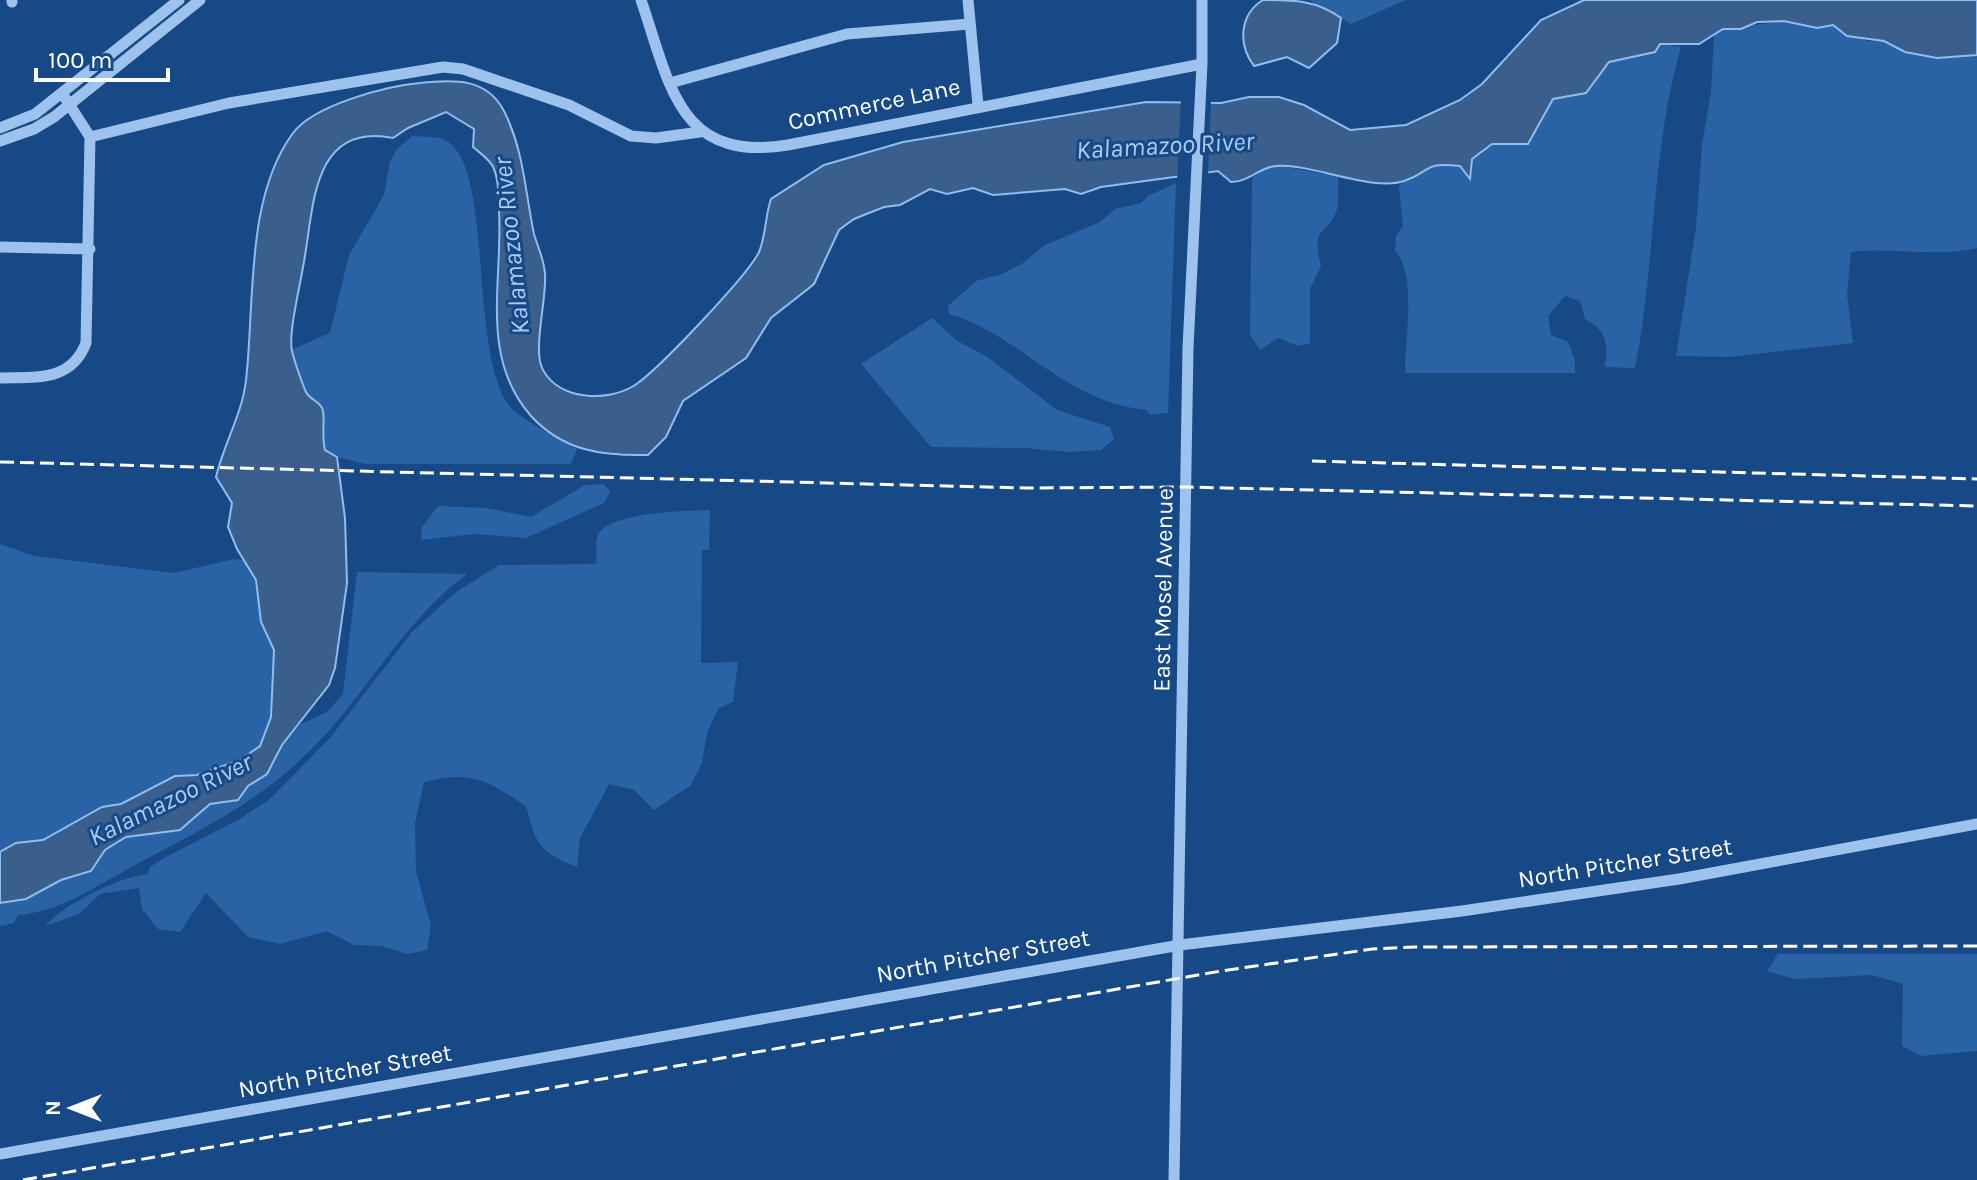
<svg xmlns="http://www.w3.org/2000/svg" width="1977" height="1180" font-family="Karla,sans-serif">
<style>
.green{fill:#2963a5}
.water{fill:#3a5f8c;stroke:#8fbdf0;stroke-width:2}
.pier{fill:#174986}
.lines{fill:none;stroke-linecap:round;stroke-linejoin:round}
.minor{stroke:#9dc2ed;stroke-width:11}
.rail{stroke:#fff;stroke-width:3;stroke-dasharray:14 6;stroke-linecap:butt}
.labels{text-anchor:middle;stroke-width:6;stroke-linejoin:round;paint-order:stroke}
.street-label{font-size:24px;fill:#fff;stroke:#174986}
.water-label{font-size:26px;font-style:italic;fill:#a8ccf5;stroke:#174986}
</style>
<rect width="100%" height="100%" fill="#174986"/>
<path class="green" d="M 1309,0 L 1406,0 L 1351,24 Z
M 1784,21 L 1817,28 L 1833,25 L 1867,41 L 1884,41 L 1905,52 L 1937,58 L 1977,55 L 1977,248 C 1934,258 1894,247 1851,252 L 1847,295 L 1853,343 L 1730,357 L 1676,356 L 1696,227 L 1702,145 L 1711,92 L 1714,36 L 1723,29 Z
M 1660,44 L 1681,47 C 1651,151 1656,262 1635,368 L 1605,367 C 1608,343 1607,331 1585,319 L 1580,301 L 1565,296 L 1548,316 L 1551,335 L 1568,342 L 1575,360 L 1575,373 L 1405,373 C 1405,340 1417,273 1395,251 L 1396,236 L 1403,226 L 1399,187 C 1413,165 1437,164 1460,166 L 1470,178 L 1472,159 L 1491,144 L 1528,144 L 1553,99 L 1586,93 L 1609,62 L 1655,52 Z
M 412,136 C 421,137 435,136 443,139 C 496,161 467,353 510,407 C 520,419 561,440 577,449 L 571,464 L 366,464 L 337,457 L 325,450 L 321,433 L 324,416 L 307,394 L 291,350 L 330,333 L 349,255 L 384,195 L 390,162 L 397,149 Z
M 1273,165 L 1338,176 C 1338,186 1339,199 1337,209 C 1329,236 1310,223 1321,266 L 1310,289 L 1310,343 L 1298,346 L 1278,338 L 1260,350 L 1250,335 L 1252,182 L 1253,177 Z
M 1176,183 L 1168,413 L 1150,415 L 1146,410 C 1062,401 1023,336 949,314 L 948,306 L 976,281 L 1002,274 L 1023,263 L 1045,245 L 1100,222 L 1115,209 L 1141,203 L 1148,196 Z
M 932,318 L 956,340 L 989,358 L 1057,410 L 1110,427 L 1114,439 L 1101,450 L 1070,452 L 1025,448 L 931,447 L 861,364 Z
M 603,484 L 610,492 L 604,503 L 526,538 L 474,534 L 421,540 L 422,527 L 438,506 L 487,508 L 531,517 L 585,485 Z
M 710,510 L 709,550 L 702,550 L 701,663 L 738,662 L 733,702 L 719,708 L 707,733 L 702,763 L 691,785 L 654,810 L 634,790 L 609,784 L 580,838 L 577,867 C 539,852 536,844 526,806 C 485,780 474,770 424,782 L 415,823 L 416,872 L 431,925 L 427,950 L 407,954 L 382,946 L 354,945 L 327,931 L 280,944 L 248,937 L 206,893 L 180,932 L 158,929 L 142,909 L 139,888 L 100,894 L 79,914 L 45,926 C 64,904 119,877 147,874 L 150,867 L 164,858 L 238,820 L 270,799 L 330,738 L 412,632 L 456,592 L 499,565 L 595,564 C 599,553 593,543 599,533 C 613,512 686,511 710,510 Z
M 0,544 L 34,556 L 174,573 L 234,559 L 245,560 L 256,580 L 261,622 L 274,650 L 271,717 L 260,746 L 241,760 L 197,775 L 175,776 L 121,804 L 102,807 L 43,840 L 16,843 L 0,852 Z
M 357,572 L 467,574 C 409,617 374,680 327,733 C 267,799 210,825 133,866 C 96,886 60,912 18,915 L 14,923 L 0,926 L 0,903 L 26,899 L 100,861 L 105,850 L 126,837 L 180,830 L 211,804 L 238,800 L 248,786 L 267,774 L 281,745 L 301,724 L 327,712 L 343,694 Z
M 1778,954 L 1977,954 L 1977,1051 L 1921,1056 L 1902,1046 L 1903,984 L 1872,975 L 1794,979 L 1767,971 Z"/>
<path class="water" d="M 1263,0 C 1294,0 1316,0 1341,18 L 1337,43 L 1309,68 L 1287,57 L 1254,66 C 1238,45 1239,15 1263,0 Z
M 1584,0 L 1977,0 L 1977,55 L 1937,58 L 1905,52 L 1884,41 L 1847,36 L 1833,25 L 1817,28 L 1784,21 L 1757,22 L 1741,29 L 1723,29 L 1699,44 L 1660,44 L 1655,52 L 1609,62 L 1586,93 L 1553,99 L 1528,144 L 1492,144 L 1472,159 L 1470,179 L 1460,166 C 1420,162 1434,171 1404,181 C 1372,192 1311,163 1276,166 C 1260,167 1249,182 1231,182 L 1218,171 L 1101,187 L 1081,194 L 1065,189 L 993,195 L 973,188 L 947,194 L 930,189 L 900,205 L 884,207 L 854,219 L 839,230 L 814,284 L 771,318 L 746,358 L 683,401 L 666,437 L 648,455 C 602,456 563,451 531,416 C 479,357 503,282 499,211 C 499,198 499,181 494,169 C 491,160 480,153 473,147 L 474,129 L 446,112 L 408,128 L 393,138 C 309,121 314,214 303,267 C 300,286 288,334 292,351 C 294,360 302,383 306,392 C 309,399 319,401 322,408 C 326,416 321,435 325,450 L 337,457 L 345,518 L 347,583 L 335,668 L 329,685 L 282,745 L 267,774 L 248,786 L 238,800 L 210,804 L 180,830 L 126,837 L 105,850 L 91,871 L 61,880 L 26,899 L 0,903 L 0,852 L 16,843 L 43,840 L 102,807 L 121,804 L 175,776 L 197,775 L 240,760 L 260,746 L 271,717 L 274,650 L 261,622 L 256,580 L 237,549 L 228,527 L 232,503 L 216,477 C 224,443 242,415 246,380 C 255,303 245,198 293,133 C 314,105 386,86 420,83 C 454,79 487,78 504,111 C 524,151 525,191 534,234 C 538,248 544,259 545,274 C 547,299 532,351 543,370 C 560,401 609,402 635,385 C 658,370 748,275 759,252 C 766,236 765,216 771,199 L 824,165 L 903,142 L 1146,102 L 1221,103 L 1249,97 L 1279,97 L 1304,105 L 1350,130 L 1406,125 L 1460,100 L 1482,84 L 1541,20 Z"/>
<path class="pier" d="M 1181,99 L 1211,101 L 1208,177 L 1177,182 Z"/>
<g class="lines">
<path class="minor" d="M 641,0 C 670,84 678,163 788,145 L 1202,64
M 968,0 L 978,105
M 12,2 L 12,0
M 670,83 L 847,34 L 970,24
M 0,128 L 35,114 L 179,0
M 90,137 L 229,103 L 443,67 L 463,69 L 569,105 L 631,136 L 656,138 L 700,132
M 0,141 L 34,129 L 54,117 L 200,0
M 0,247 L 90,249
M 0,378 C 36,377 71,382 86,343 L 90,137 L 62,93
M 0,1154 L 1180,945 L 1462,911 L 1679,879 L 1977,824
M 1174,1180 L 1188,348 L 1202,64 L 1202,0"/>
<path class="rail" d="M 1312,461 L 1977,479
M 0,462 L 1026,488 L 1186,487 L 1977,506
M 23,1180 L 1221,971 L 1372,949 L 1414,947 L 1977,946"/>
</g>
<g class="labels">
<g class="street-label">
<text transform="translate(874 104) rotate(-12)" y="8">Commerce Lane</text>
<text transform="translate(1163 590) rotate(-89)" y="8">East Mosel Avenue</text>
<text transform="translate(1625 863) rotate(-9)" y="8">North Pitcher Street</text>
<text transform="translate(983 956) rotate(-10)" y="8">North Pitcher Street</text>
<text transform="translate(345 1071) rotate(-10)" y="8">North Pitcher Street</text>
</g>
<g class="water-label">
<text transform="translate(1165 145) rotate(-3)" y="9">Kalamazoo River</text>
<text transform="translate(511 246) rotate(-96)" y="9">Kalamazoo River</text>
<text transform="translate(170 799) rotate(-26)" y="9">Kalamazoo River</text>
</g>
</g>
<g transform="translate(72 1108) rotate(270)" stroke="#174986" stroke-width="6" paint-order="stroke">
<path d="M0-6L14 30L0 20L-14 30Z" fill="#ffffff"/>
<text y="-12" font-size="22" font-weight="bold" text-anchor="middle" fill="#ffffff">N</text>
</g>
<path d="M36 68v12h132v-12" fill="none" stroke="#ffffff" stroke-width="4"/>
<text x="48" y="68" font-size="24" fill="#ffffff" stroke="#174986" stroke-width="6" paint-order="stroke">100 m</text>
</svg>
